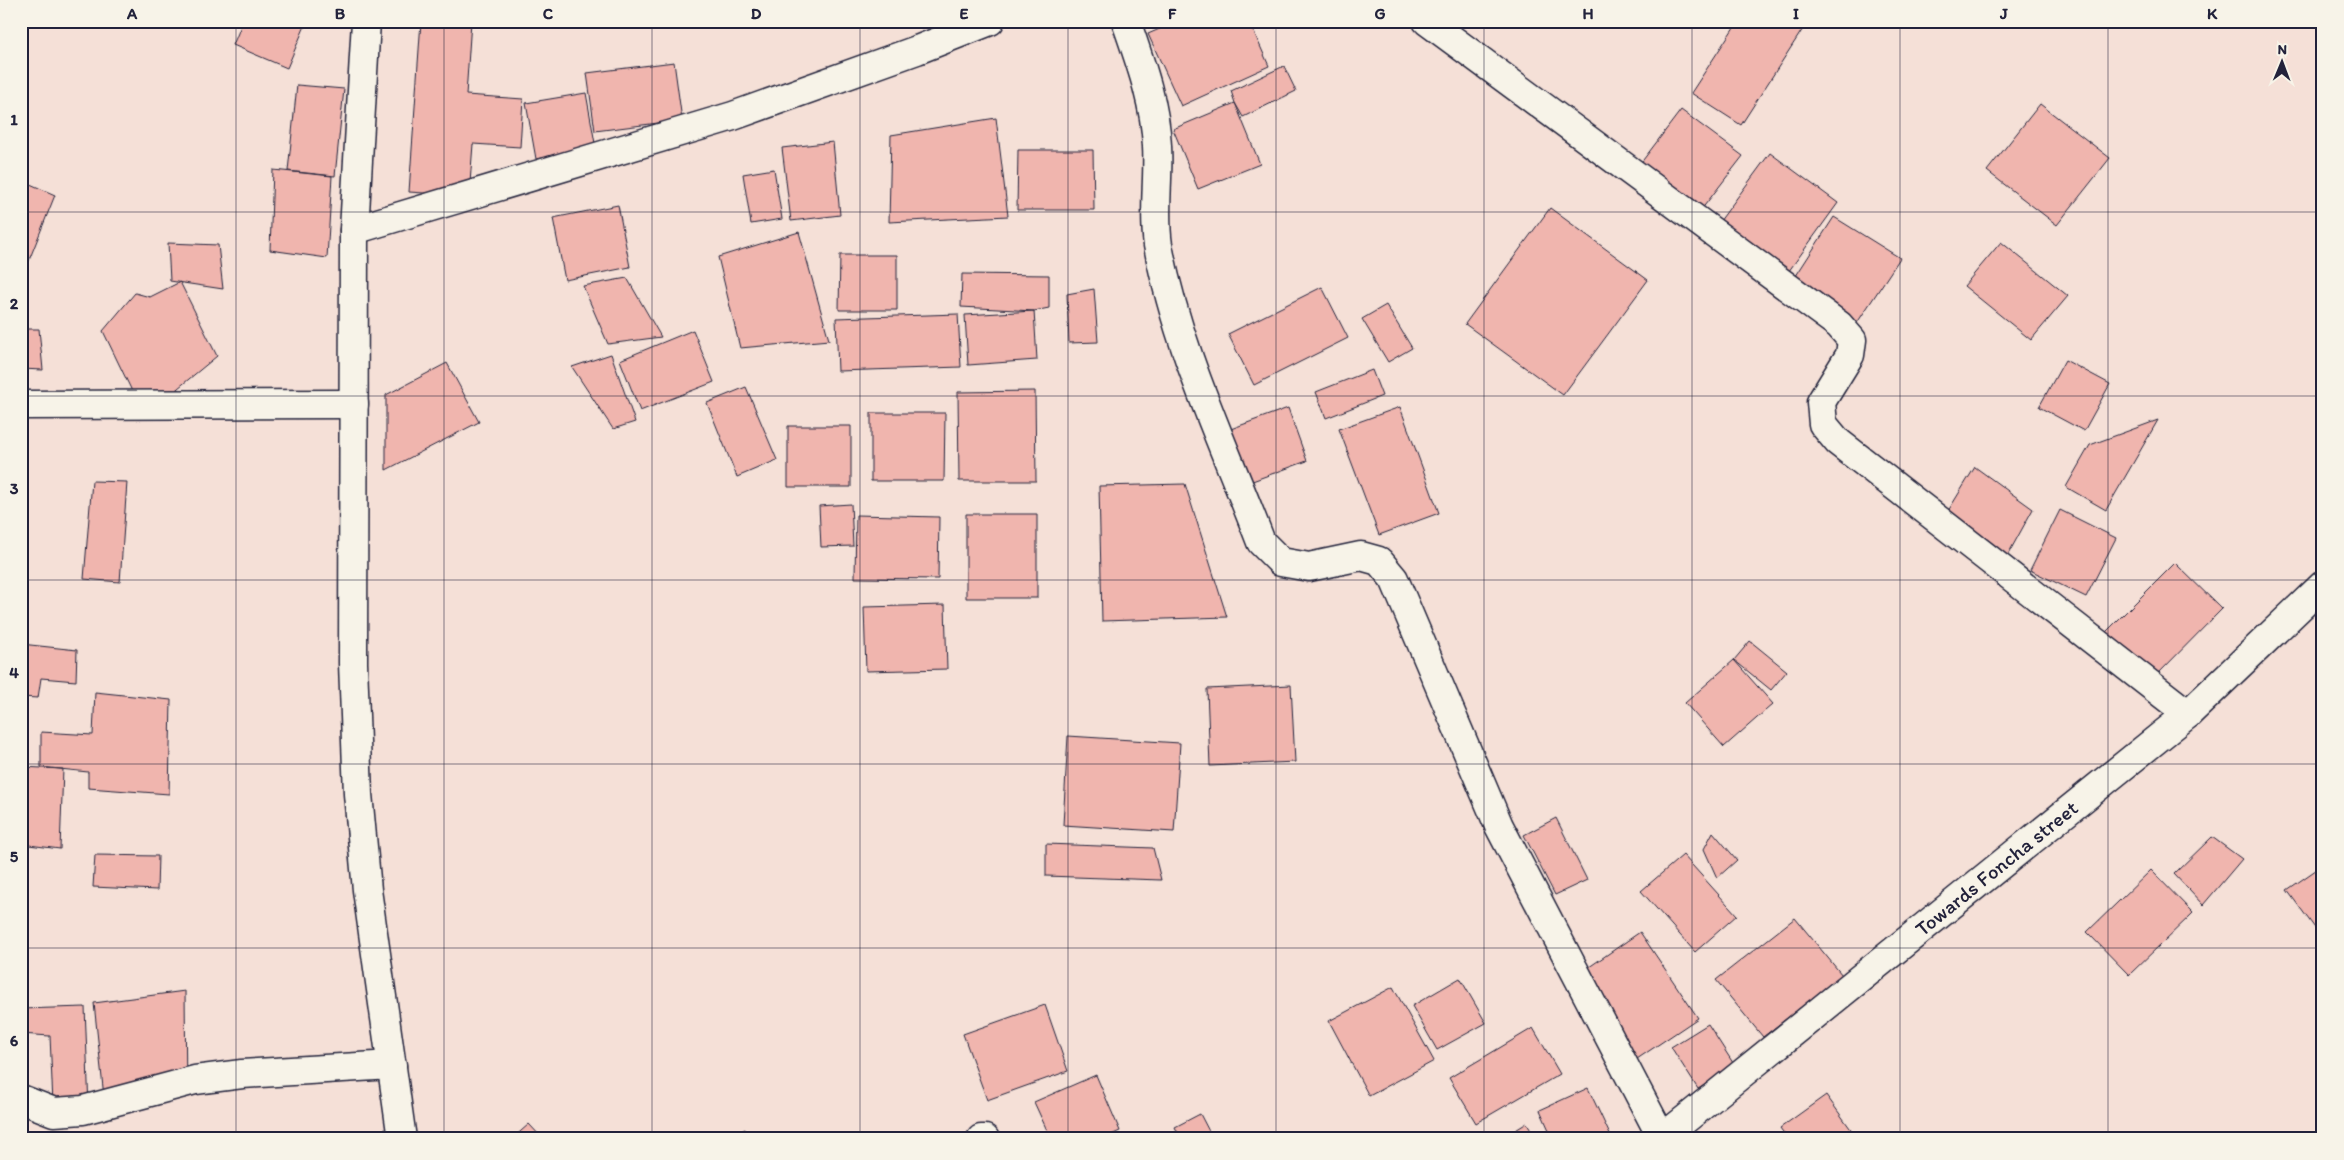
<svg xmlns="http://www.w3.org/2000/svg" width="2344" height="1160" font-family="Itim,sans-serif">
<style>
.building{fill:#f0b5ae;stroke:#22223b}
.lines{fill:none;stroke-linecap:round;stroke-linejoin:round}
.minor-casing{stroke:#22223b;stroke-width:31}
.tertiary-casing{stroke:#22223b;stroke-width:31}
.minor{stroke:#f7f3e8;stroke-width:28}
.tertiary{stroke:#f7f3e8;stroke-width:28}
.grid{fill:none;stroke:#22223b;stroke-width:1;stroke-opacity:0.55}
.labels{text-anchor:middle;stroke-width:5;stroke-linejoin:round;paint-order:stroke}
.street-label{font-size:21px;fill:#22223b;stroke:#f7f3e8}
.neatline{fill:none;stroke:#22223b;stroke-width:2}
.grid-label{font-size:16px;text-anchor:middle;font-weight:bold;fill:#22223b}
</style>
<rect width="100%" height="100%" fill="#f5e0d7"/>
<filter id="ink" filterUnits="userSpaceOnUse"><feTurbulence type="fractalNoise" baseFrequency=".02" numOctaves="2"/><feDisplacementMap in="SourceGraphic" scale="10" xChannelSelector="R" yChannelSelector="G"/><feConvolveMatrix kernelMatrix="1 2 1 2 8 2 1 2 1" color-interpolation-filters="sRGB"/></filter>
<g filter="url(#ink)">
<path class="building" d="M 243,21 L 307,21 L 287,68 L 233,45 Z
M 421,21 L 471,21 L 466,95 L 523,99 L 520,147 L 473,144 L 469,196 L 409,192 Z
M 1178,21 L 1249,21 L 1269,66 L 1181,106 L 1148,34 Z
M 1738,21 L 1808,21 L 1741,125 L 1691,93 Z
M 674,62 L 682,120 L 595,131 L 587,73 Z
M 1284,66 L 1296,91 L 1243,117 L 1235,103 L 1231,91 Z
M 297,85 L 344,89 L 335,176 L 288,171 Z
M 586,93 L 596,149 L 536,159 L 526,103 Z
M 1235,103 L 1260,164 L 1198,189 L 1173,129 Z
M 2040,104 L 2110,158 L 2057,225 L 1987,171 Z
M 1681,110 L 1743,156 L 1701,210 L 1640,164 Z
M 996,118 L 1008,216 L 889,222 L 891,135 Z
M 833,142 L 840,215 L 791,221 L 782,148 Z
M 1018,150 L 1093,150 L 1094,210 L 1017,210 Z
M 1770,153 L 1838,203 L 1786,275 L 1717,225 Z
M 774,169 L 782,219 L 751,224 L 743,174 Z
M 273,170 L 332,176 L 327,258 L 270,250 Z
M 21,180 L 55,195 L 24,273 L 21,272 Z
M 618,205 L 630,267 L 565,280 L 553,218 Z
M 1550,208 L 1648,280 L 1563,395 L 1465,324 Z
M 1834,217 L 1900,258 L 1857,323 L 1792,282 Z
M 799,232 L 829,340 L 740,348 L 718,257 Z
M 2001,242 L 2068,296 L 2031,340 L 1964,286 Z
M 168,243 L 218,245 L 223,289 L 170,281 Z
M 840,255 L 897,255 L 897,310 L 839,310 Z
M 962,274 L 1049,275 L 1049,308 L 1034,311 L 961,307 Z
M 627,278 L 661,337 L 608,344 L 583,286 Z
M 180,282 L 217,356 L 144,416 L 103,331 L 135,293 L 150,297 Z
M 1322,287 L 1348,338 L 1254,385 L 1228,334 Z
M 1094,289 L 1098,342 L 1069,343 L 1067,294 Z
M 1386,305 L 1412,348 L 1388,362 L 1362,319 Z
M 1034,311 L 1037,360 L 968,365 L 965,315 Z
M 958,314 L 961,367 L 838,371 L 836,318 Z
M 21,329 L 39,329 L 43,370 L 21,369 Z
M 693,330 L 714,382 L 640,411 L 620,360 Z
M 611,354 L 635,422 L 613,429 L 572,367 Z
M 2065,360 L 2110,384 L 2084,431 L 2039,407 Z
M 447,363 L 479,422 L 386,470 L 386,395 Z
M 1372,370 L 1382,396 L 1326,418 L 1316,392 Z
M 746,387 L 777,460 L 737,477 L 707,403 Z
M 1035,391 L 1036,481 L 959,481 L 958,392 Z
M 1400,407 L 1439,513 L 1379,535 L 1339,429 Z
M 1288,408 L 1307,461 L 1247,483 L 1228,430 Z
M 871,413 L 945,413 L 944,481 L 871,481 Z
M 2158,420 L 2106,510 L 2066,487 L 2090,445 Z
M 788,426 L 851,426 L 851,487 L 788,487 Z
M 1975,467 L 2033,509 L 2005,560 L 1945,516 Z
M 92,481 L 127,482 L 120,582 L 84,579 Z
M 1185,484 L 1227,617 L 1102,621 L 1099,486 Z
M 851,504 L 853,546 L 821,547 L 819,506 Z
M 2060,510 L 2116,538 L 2086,597 L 2030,570 Z
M 966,514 L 1037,514 L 1037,598 L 966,598 Z
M 856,515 L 939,517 L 938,579 L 855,578 Z
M 2175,563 L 2222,609 L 2152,680 L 2105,633 Z
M 945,605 L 947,669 L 866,671 L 864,607 Z
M 1750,641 L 1787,671 L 1771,690 L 1734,660 Z
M 21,644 L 77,650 L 76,681 L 41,678 L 38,698 L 21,697 Z
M 1734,660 L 1773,704 L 1724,747 L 1685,703 Z
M 1291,685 L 1295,762 L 1210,766 L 1207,689 Z
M 95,692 L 171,700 L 169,794 L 88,788 L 88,772 L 41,767 L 41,732 L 93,735 Z
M 1068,736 L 1180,743 L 1174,832 L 1063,825 Z
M 21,767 L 63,769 L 60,849 L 21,844 Z
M 1556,818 L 1587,880 L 1555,895 L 1524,835 Z
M 1713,832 L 1737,860 L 1717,878 L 1704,849 Z
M 2212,837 L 2242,859 L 2203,905 L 2174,874 Z
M 1046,844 L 1153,848 L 1161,880 L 1046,876 Z
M 95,855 L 158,856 L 157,890 L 93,887 Z
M 1683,855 L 1737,915 L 1695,952 L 1641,891 Z
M 2323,865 L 2323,939 L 2287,890 Z
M 2151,870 L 2193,913 L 2129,975 L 2087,932 Z
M 1795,918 L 1842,975 L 1763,1037 L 1716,980 Z
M 1640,932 L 1698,1018 L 1637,1059 L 1579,974 Z
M 1460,978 L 1486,1023 L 1437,1050 L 1412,1006 Z
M 1393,987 L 1434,1061 L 1369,1096 L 1329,1021 Z
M 185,991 L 186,1096 L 104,1097 L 94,1003 Z
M 1045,1005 L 1068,1071 L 987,1100 L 963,1034 Z
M 85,1007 L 89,1108 L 53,1104 L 50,1036 L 21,1034 L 21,1009 Z
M 1708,1024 L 1735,1066 L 1698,1089 L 1671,1047 Z
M 1533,1028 L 1560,1074 L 1476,1123 L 1449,1078 Z
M 1096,1075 L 1120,1131 L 1102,1139 L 1051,1139 L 1034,1102 Z
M 1588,1088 L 1612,1139 L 1553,1139 L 1540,1110 Z
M 1826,1095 L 1858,1139 L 1788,1139 L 1780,1128 Z
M 1200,1114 L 1213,1139 L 1181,1139 L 1175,1127 Z
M 1527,1123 L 1537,1139 L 1501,1139 Z
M 529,1124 L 543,1139 L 512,1139 Z
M 745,1129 L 751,1139 L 727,1139 Z"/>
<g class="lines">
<defs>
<g id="minor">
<path d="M 1126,21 C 1140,62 1155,102 1157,146 C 1159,177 1153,214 1158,245 C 1177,348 1224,445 1261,542 L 1281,562 L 1309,567 L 1361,556 L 1379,561 L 1394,579 L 1499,826 L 1662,1138"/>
<path d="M 1427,21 L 1839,325 L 1852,340 L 1850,355 L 1821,402 L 1823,424 L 1838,442 L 2188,714"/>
<path d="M 354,230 L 733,116 L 917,50 L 990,21"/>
<path d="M 21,405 L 354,404"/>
<path d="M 21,1099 L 54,1112 L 83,1110 L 195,1080 L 242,1074 L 392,1065"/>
<path d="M 981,1139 L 985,1139"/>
<path id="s1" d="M 1661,1139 L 2188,714 L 2323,585"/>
</g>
<path id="tertiary" d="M 366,21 L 354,230 L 353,663 L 358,794 L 367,890 L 402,1139"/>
</defs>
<use href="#minor" class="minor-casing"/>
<use href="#tertiary" class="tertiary-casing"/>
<use href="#minor" class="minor"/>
<use href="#tertiary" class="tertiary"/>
</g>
</g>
<path class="grid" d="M 236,21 L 236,1139M 444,21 L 444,1139M 652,21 L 652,1139M 860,21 L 860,1139M 1068,21 L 1068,1139M 1276,21 L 1276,1139M 1484,21 L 1484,1139M 1692,21 L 1692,1139M 1900,21 L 1900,1139M 2108,21 L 2108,1139M 21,212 L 2323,212M 21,396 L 2323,396M 21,580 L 2323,580M 21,764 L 2323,764M 21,948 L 2323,948"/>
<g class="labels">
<g class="street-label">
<text dy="7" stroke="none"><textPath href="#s1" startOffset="431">Towards Foncha street</textPath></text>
</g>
</g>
<rect width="2344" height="1160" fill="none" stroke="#f7f3e8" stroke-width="55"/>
<g transform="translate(2282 62) rotate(1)" stroke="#f7f3e8" stroke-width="4" paint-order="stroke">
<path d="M0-4L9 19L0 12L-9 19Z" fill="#22223b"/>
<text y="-8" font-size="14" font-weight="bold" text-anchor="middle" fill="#22223b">N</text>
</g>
<rect x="28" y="28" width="2288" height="1104" class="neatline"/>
<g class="grid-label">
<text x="132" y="19">A</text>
<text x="340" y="19">B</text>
<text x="548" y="19">C</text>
<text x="756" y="19">D</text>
<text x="964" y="19">E</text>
<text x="1172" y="19">F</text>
<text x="1380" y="19">G</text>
<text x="1588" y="19">H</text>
<text x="1796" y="19">I</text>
<text x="2004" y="19">J</text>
<text x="2212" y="19">K</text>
<text x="14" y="125">1</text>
<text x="14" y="309">2</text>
<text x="14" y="494">3</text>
<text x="14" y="678">4</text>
<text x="14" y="862">5</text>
<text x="14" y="1046">6</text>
</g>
</svg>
